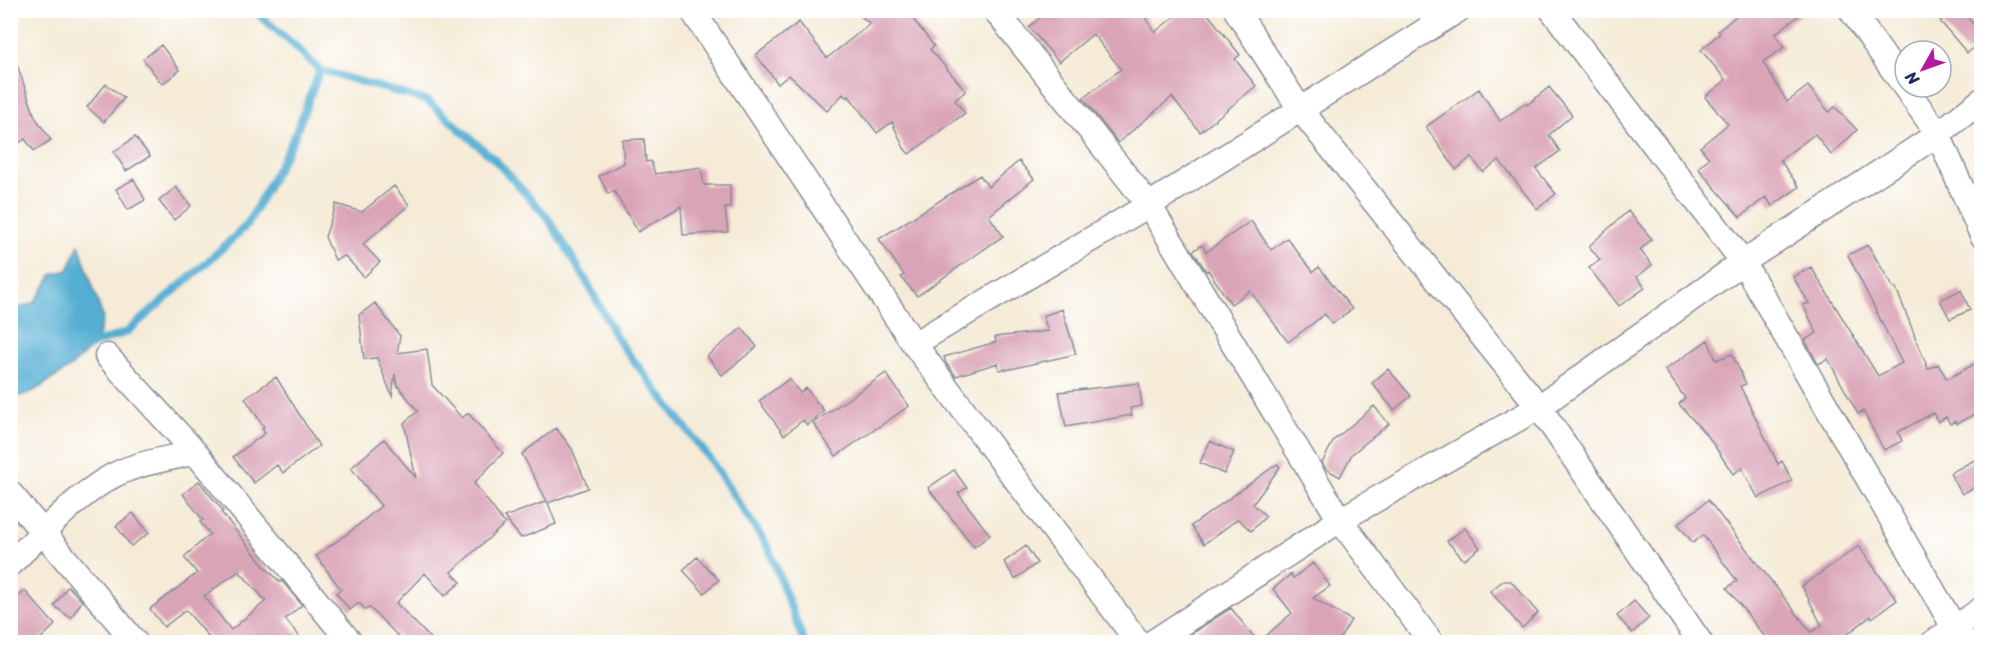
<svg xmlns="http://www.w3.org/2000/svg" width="1992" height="653" font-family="Sriracha,sans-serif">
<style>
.water{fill:#55afd3;stroke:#386f98;stroke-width:1.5}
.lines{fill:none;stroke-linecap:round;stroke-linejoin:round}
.stream{stroke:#55afd3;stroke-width:8}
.building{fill:#daa4b7;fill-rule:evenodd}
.minor-casing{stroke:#888d9a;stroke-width:27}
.minor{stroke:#fff;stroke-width:24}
</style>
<rect width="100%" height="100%" fill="#fff"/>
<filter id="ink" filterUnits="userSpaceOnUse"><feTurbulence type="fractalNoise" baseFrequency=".0167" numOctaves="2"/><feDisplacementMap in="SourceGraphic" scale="12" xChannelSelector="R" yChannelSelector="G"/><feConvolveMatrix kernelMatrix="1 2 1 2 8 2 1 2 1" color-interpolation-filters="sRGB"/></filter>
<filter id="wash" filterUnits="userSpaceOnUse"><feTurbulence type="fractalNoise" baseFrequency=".008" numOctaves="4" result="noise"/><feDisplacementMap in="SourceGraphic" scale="24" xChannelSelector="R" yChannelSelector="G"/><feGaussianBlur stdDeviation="1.35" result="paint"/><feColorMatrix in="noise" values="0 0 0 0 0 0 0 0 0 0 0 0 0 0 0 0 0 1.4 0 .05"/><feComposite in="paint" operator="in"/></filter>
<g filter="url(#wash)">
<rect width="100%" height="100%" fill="#f5ebd7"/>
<path class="water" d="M 79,244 L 103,318 L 96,343 L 71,367 L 34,391 L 11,399 L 11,322 L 18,308 L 34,303 L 53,274 L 68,270 Z"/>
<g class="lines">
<path class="stream" d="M 253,10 L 293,44 L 320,70 L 428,101 L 495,160 L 547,217 L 586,280 L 617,339 L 709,458 L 768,547 L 804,642
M 89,347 L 96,343 L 127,332 L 203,266 L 247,225 L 293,140 L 320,70"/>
</g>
<g id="blocks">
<path class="building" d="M 854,10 L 906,10 L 934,46 L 930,49 L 966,91 L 955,100 L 965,113 L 909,154 L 904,148 L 892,122 L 877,133 L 849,96 L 847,98 L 843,94 L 827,111 L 789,75 L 778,84 L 756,55 L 799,22 L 827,58 L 870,24 Z
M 1049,10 L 1140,10 L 1155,32 L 1183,10 L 1205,10 L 1240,55 L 1235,59 L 1256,86 L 1200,132 L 1172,97 L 1118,143 L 1083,98 L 1121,69 L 1093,34 L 1059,62 L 1029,27 Z
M 1743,10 L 1805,11 L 1775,34 L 1784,47 L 1763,62 L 1787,102 L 1808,86 L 1829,112 L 1835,107 L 1857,130 L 1831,155 L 1815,134 L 1780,160 L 1799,187 L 1772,206 L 1766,197 L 1740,217 L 1698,168 L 1709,158 L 1700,147 L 1728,124 L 1705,97 L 1726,80 L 1701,50 L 1720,33 L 1718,31 Z
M 1953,10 L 1962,10 L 1982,35 L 1982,42 L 1967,53 L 1940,21 Z
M 161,45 L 180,70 L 162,84 L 143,59 Z
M 14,56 L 35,117 L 51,140 L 34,151 L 25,139 L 10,149 L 10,57 Z
M 106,84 L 124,98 L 104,122 L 87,107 Z
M 1549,87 L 1572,115 L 1549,135 L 1560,151 L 1536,169 L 1556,194 L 1537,209 L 1499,160 L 1483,172 L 1471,157 L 1456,170 L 1426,127 L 1479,89 L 1500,121 L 1526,103 L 1527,105 Z
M 135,137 L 150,156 L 126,171 L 114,152 Z
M 644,139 L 646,162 L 651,161 L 655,174 L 701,167 L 704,185 L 730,185 L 730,208 L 725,208 L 728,232 L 683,235 L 681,206 L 638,232 L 614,191 L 608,194 L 599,176 L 624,163 L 622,140 Z
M 1019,161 L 1034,179 L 989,216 L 1003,236 L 917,296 L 901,277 L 904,275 L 879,239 L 980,175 L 988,187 Z
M 134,179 L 145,200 L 128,210 L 116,189 Z
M 394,186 L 409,205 L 363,244 L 380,262 L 364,277 L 345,256 L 335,260 L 325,237 L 336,204 L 362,212 Z
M 176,187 L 191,206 L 174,220 L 159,201 Z
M 1628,211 L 1652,239 L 1640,250 L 1652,265 L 1637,277 L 1645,288 L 1619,306 L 1589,268 L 1600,260 L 1589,246 Z
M 1251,221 L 1271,250 L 1287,238 L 1313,272 L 1319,267 L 1352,309 L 1332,324 L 1325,314 L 1288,342 L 1250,291 L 1231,304 L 1208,270 L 1206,271 L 1193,251 L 1202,245 L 1206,252 Z
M 1868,245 L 1894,289 L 1896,288 L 1928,369 L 1938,364 L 1947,379 L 1982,360 L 1982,410 L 1956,424 L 1955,421 L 1950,424 L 1946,417 L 1938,422 L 1933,413 L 1898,432 L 1902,441 L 1884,450 L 1863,411 L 1858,414 L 1828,359 L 1818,364 L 1805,340 L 1817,333 L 1803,305 L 1809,303 L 1793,277 L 1811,267 L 1878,376 L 1902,363 L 1848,255 Z
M 1961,290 L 1970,310 L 1950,319 L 1940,300 Z
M 375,303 L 400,336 L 397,353 L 427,349 L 432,385 L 462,418 L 468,413 L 503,453 L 474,483 L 505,524 L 451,572 L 461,582 L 445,596 L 425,573 L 396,603 L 434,642 L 404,642 L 369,607 L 366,610 L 359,603 L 350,610 L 336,593 L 341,589 L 316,556 L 351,531 L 381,506 L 351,468 L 384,439 L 416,478 L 404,423 L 418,411 L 397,385 L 395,374 L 392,396 L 377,358 L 364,359 L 359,315 Z
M 1062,309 L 1076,354 L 1006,370 L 1006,369 L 999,370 L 998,363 L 956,376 L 946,363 L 944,357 L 996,342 L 995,337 L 1048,331 L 1043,316 Z
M 742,328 L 757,347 L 722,375 L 707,356 Z
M 1708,340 L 1716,360 L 1732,354 L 1746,384 L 1740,386 L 1778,464 L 1782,461 L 1792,481 L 1758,498 L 1742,468 L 1733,474 L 1710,439 L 1679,404 L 1685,398 L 1665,370 Z
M 1388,369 L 1411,396 L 1394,410 L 1372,383 Z
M 886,373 L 909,406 L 836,456 L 813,423 Z
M 276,377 L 319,446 L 283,473 L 277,465 L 254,483 L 233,457 L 265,433 L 262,429 L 264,427 L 245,398 Z
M 789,379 L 800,393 L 806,388 L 824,411 L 807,425 L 803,420 L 784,435 L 759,401 Z
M 1139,383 L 1142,406 L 1130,408 L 1132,415 L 1066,427 L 1059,392 Z
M 1374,406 L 1389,424 L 1352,454 L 1340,477 L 1326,469 L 1322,463 L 1334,440 Z
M 556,428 L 572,449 L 588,488 L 548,503 L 556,524 L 521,538 L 504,517 L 547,501 L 522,454 Z
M 1210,441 L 1234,452 L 1224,474 L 1200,463 Z
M 1982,456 L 1982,483 L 1962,494 L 1950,473 Z
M 1277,464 L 1280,467 L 1253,504 L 1266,516 L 1251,531 L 1238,519 L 1204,544 L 1191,526 Z
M 954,470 L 967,488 L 958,493 L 990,535 L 974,547 L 928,488 Z
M 199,481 L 223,511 L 221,512 L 265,567 L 280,582 L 282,581 L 302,605 L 285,619 L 304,642 L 213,642 L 186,610 L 164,627 L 150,609 L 197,573 L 184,557 L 210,534 L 200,522 L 203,520 L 183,494 ZM 239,571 L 266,601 L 231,630 L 204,596 Z
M 1708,500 L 1811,632 L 1822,626 L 1802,586 L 1859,546 L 1897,600 L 1872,618 L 1871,616 L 1837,642 L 1769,642 L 1727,588 L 1737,581 L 1703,535 L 1693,543 L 1678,524 Z
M 133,513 L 149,533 L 131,546 L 116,526 Z
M 1465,528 L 1480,548 L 1464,560 L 1447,541 Z
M 1026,546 L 1037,563 L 1015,579 L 1004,562 Z
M 697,557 L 719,580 L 704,593 L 683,570 Z
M 1313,563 L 1330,586 L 1313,598 L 1351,620 L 1338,642 L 1259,642 L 1292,613 L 1273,589 L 1291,574 L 1293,578 Z
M 1503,581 L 1511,581 L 1538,613 L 1522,628 L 1490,591 Z
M 68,586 L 82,601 L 71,618 L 54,606 Z
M 25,591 L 55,625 L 37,642 L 10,642 L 10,603 Z
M 1634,601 L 1649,618 L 1632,633 L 1617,616 Z
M 1231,608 L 1258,642 L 1178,642 Z"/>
</g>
</g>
<g filter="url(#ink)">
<use href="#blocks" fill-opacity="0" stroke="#888d9a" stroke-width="1.5"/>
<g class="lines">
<defs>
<path id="minor" d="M 692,10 L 914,344 L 1138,642
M 995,10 L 1149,205 L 1340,520 L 1431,642
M 1236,10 L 1300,109 L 1539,407 L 1700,642
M 1552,10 L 1743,262 L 1955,629 L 1966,642
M 1851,10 L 1938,134 L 1982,235
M 914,344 L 1149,205 L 1458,10
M 107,356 L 195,452 L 350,642
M 10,493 L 135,642
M 10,564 C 41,535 71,501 107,479 C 133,463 166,460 195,452
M 1153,642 L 1340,520 L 1539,407 L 1743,262 L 1938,134 L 1982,100
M 1934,642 L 1982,609"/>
</defs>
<use href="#minor" class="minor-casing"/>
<use href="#minor" class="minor"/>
</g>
</g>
<rect width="1992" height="653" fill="none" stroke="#fff" stroke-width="36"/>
<g transform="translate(1923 69) rotate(230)"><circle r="28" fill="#ffffff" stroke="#a4acbf" stroke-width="1.5"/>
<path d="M0-4.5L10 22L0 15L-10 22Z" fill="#b5179e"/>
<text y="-9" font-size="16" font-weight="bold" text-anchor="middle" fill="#1b2f5e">N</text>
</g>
</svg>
